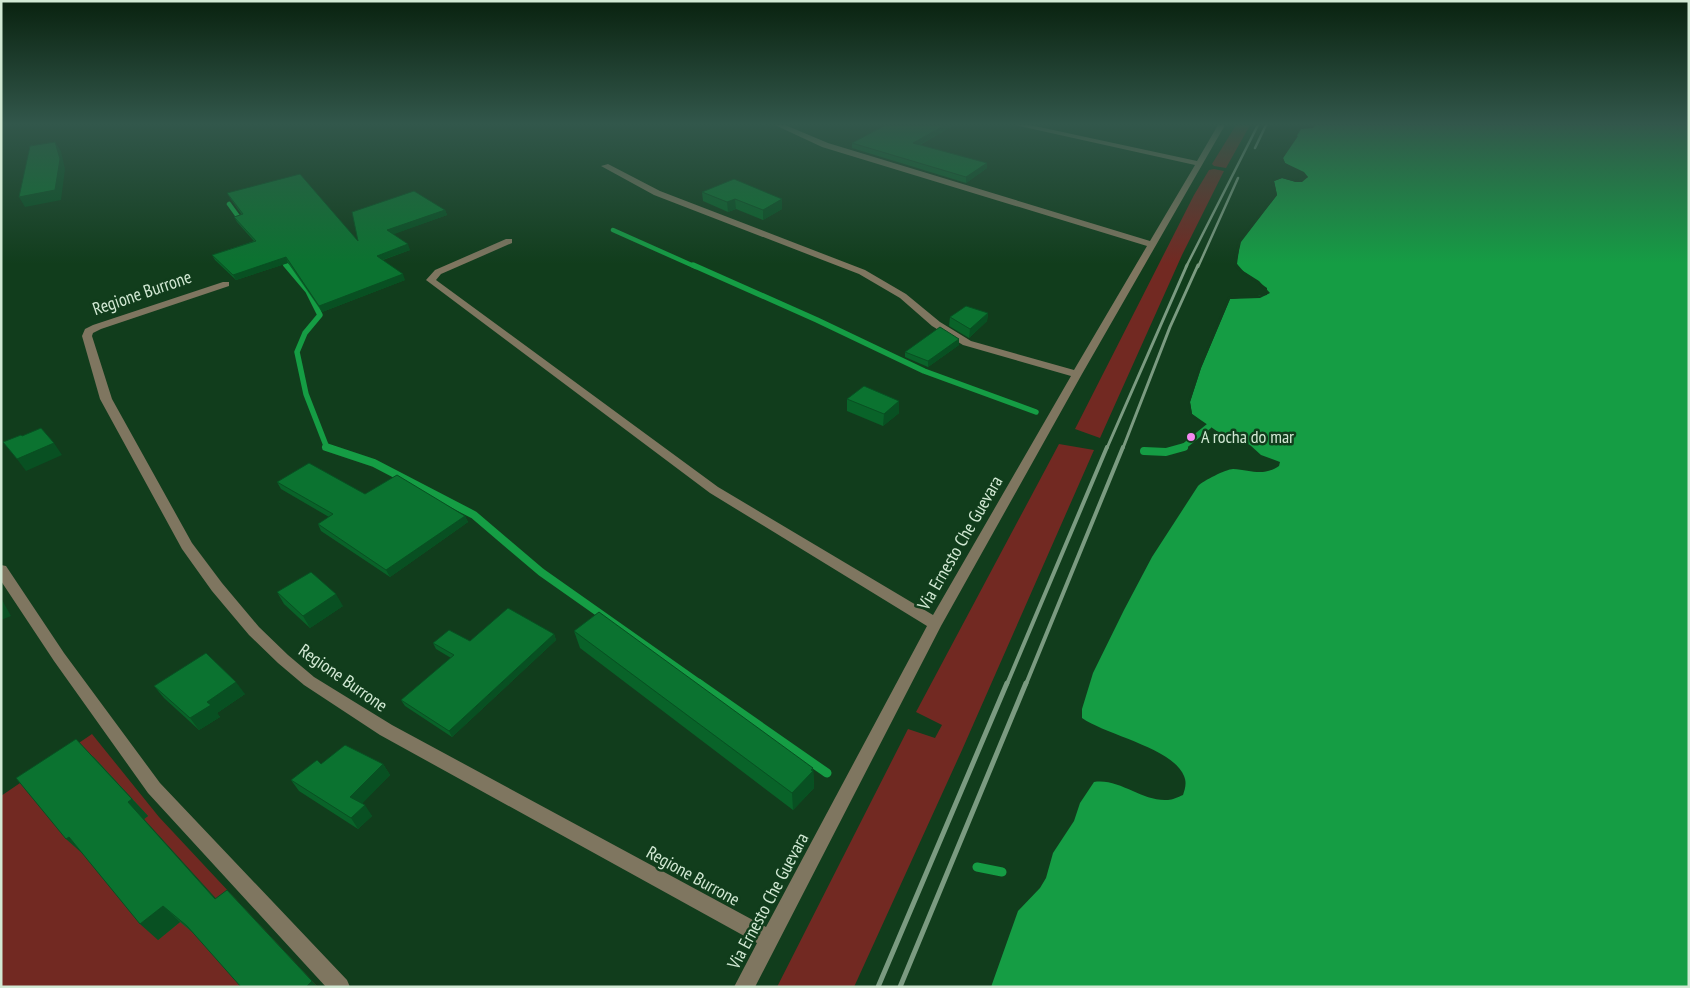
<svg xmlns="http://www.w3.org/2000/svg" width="1690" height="988" font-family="'PT Sans Narrow',sans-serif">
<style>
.green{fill:#722922}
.water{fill:#159d44}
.pier{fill:#113d1c}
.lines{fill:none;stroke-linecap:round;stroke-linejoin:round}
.stream-far3{stroke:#159d44;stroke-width:4.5}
.stream-far2{stroke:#159d44;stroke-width:5.5}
.stream-far1{stroke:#159d44;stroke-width:8}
.stream{stroke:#159d44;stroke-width:9}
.minor{fill:#7f7660;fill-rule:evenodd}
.rail-far3{stroke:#7b9b81;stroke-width:2.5}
.rail-far2{stroke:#7b9b81;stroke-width:3}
.rail-far1{stroke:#7b9b81;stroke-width:4}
.rail{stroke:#7b9b81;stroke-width:5}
.wall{fill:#096329}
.shaded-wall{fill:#085022}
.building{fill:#0b7330;stroke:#085022}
.poi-dot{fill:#f489f0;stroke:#113d1c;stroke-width:2}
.labels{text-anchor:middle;stroke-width:5;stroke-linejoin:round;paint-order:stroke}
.street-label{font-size:18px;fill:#d2e9d4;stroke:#113d1c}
.poi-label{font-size:18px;fill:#d2e9d4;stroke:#113d1c;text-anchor:start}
</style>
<rect width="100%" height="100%" fill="#113d1c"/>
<path class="green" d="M 1236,125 L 1250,125 L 1226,168 L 1214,166 L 1212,164 Z
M 1214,169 L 1224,171 L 1182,255 L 1100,438 L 1075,429 L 1194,195 L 1209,170 Z
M 1059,444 L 1094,450 L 962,750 L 854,987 L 777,987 L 908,729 L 935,738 L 942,725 L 916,712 Z
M 92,734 L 159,817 L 318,987 L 1,987 L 1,796 Z"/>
<path class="water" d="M 1315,125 L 1689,125 L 1689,987 L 991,987 L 1018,911 L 1040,888 L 1046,878 L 1053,853 L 1074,821 L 1080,803 L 1094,782 C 1120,778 1142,802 1168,800 C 1172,800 1178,797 1183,795 C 1185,789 1187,783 1184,776 C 1173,748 1106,735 1082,718 L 1082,709 L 1093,673 L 1124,610 L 1152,557 L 1198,486 C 1203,481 1226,469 1233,469 C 1251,470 1263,477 1279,466 L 1280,462 L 1261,455 L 1250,445 L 1237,439 L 1224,436 L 1192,414 L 1190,402 L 1201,368 L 1230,299 L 1267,295 L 1267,288 L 1244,272 L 1237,264 L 1240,242 L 1277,195 L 1274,181 L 1282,178 L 1296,182 L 1308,177 L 1285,163 L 1283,158 L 1301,129 L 1313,128 Z"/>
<path class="pier" d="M 1295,135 L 1298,136 L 1294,142 L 1283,158 L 1285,163 L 1304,172 L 1308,177 L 1302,182 L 1296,182 L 1282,178 L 1274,181 L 1277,195 L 1241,242 L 1237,259 L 1237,264 L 1240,269 L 1259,281 L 1270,293 L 1260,298 L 1230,299 L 1201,368 L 1190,402 L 1192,414 L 1214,431 L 1190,415 L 1188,401 L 1199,367 L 1228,297 L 1233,295 L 1259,296 L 1267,292 L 1257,283 L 1238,270 L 1234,265 L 1234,259 L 1238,241 L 1275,194 L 1271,185 L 1272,180 L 1282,176 L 1296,180 L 1305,176 L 1287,167 L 1281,158 Z"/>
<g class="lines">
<path class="stream-far3" d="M 229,204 L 242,222
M 613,230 L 696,267
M 278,257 L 288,267"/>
<path class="stream-far2" d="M 286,265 L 308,291 L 320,315 L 305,333 L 297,352 L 306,394 L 327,448
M 693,265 L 817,320 L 924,371 L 1036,412
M 1182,448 L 1209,426"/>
<path class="stream-far1" d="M 326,447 L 374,463 L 474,515 L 541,572 L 700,684
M 1144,451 L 1166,452 L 1184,447"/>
<path class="stream" d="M 698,683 L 827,773
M 977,867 L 1002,872"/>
<path class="minor" d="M 775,125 L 785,125 L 828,143 L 1150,241 L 1195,165 L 1015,125 L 1030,125 L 1197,161 L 1218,125 L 1225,125 L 1082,374 L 941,626 L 755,987 L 734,987 L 757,943 L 380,735 L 304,685 L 278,663 L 249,635 L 212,591 L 182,549 L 100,399 L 82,336 L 85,329 L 93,325 L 223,282 L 229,282 L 229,286 L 101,329 L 93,333 L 92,336 L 112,399 L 192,543 L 222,583 L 259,627 L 288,655 L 314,677 L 392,725 L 766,927 L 927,626 L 710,493 L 426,280 L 435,270 L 506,239 L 512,239 L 512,243 L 441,274 L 436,280 L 718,487 L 933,615 L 1071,376 L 963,345 L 932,326 L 900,298 L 859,274 L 654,195 L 601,166 L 608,164 L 660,191 L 865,270 L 906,294 L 940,322 L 971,341 L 1074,370 L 1147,246 L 822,147 Z
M 1,565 L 6,566 L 64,653 L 160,783 L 347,980 L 350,987 L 326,987 L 148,793 L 54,661 L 1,581 Z"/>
<path class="rail-far3" d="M 1255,148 L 1266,125
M 1186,267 L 1258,125
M 1198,267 L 1238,178"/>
<path class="rail-far2" d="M 1107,448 L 1187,265
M 1123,448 L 1170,327 L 1198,265"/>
<path class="rail-far1" d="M 1007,684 L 1107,447
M 1026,684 L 1123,447"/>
<path class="rail" d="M 878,987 L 1007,683
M 900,987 L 1026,683"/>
</g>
<path class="wall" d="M 886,125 L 954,125 L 920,145 L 987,168 L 966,183 L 852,148 L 852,143 Z
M 702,192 L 782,209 L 763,220 L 736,209 L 728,212 L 703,201 Z
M 227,193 L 358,241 L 445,210 L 447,215 L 393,234 L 410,250 L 383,260 L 405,280 L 322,312 L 288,263 L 236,280 L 215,260 L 212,255 L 254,241 L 237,222 L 234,217 L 242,215 L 230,198 Z
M 988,313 L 987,321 L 969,338 L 949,326 L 950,317 Z
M 959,345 L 928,367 L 905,357 L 905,352 Z
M 847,399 L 899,401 L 899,413 L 883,426 L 847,411 Z
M 277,482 L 365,494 L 465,516 L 468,522 L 390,577 L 321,531 L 318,524 L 329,517 L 281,489 Z
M 277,592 L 343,606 L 310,628 L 284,604 Z
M 574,631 L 813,768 L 814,788 L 793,810 L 580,648 Z
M 554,634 L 556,640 L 452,737 L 405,706 L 401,700 L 451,658 L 436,649 L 433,643 L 470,641 Z
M 154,686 L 245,694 L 217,713 L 220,717 L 199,730 L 164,698 Z
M 93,756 L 148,816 L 144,819 L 192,932 L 180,922 L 158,940 Z
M 321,764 L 383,764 L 390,775 L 362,803 L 372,816 L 358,829 L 299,791 L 291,780 Z"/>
<path class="shaded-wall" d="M 945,125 L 954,125 L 913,148 L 913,143 Z
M 55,142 L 61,151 L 65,169 L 61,200 L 25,207 L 19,197 Z
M 987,163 L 987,168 L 966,183 L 966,177 Z
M 735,199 L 736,209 L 728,212 L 727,202 Z
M 782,199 L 782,209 L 763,220 L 763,210 Z
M 445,210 L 447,215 L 389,236 L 387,230 Z
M 408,244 L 410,250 L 379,261 L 377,256 Z
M 286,257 L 288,263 L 236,280 L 233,275 Z
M 403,274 L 405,280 L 322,312 L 319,306 Z
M 988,313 L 987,321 L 969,338 L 970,329 Z
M 959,339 L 959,345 L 928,367 L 928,361 Z
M 899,401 L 899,413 L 883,426 L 884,414 Z
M 54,443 L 62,455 L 26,471 L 17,459 Z
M 465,516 L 468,522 L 390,577 L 386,570 Z
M 336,594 L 343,606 L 310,628 L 303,616 Z
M 1,598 L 11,616 L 1,620 Z
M 554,634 L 556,640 L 452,737 L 449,731 Z
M 236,682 L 245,694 L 217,713 L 220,717 L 199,730 L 190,718 L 207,702 Z
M 76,739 L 148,816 L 144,819 L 231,915 L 215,899 L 128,802 Z
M 383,764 L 390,775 L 358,808 L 350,797 Z
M 813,768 L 814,788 L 793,810 L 792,793 Z
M 365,805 L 372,816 L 358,829 L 351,818 Z
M 69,837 L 84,855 L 66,839 Z
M 227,890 L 318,987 L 306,987 Z
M 163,906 L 180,922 L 158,940 L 140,924 Z"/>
<path class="building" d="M 886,125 L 945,125 L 913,143 L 987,163 L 966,177 L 852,143 Z
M 55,142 L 60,159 L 55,190 L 19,197 L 30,146 Z
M 300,174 L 358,241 L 352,212 L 414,191 L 445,210 L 387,230 L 408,244 L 377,256 L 403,274 L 319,306 L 286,257 L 233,275 L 212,255 L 256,241 L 234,217 L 243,214 L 227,193 Z
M 734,179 L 782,199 L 763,210 L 735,199 L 727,202 L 702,192 Z
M 966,306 L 988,313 L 970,329 L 950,317 Z
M 940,327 L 959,339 L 928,361 L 905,352 Z
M 864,386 L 899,401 L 884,414 L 847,399 Z
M 41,428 L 54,443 L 17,459 L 3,442 L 21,435 L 22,436 Z
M 309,463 L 365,494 L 397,475 L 465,516 L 386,570 L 318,524 L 333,514 L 277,482 Z
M 311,572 L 336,594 L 303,616 L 277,592 Z
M 508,608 L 554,634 L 449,731 L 401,700 L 454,655 L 433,643 L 449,630 L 470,641 Z
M 599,612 L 813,768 L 811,770 L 813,771 L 792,793 L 574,631 Z
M 206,653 L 236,682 L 207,702 L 211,705 L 190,718 L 154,686 Z
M 76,739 L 132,799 L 128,802 L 215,899 L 227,890 L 312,981 L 306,987 L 241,987 L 187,926 L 163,906 L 140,924 L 69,837 L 66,839 L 16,778 Z
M 345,745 L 383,764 L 350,797 L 365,805 L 351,818 L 291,780 L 317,760 L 321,764 Z"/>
<linearGradient id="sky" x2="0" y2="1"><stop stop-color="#09220f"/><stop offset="0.47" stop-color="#32574b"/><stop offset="1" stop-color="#32574b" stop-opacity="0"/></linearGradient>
<rect width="1690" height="264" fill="url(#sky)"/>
<circle class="poi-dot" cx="1191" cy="437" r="5"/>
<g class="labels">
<g class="street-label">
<text transform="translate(142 293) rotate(-19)" y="6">Regione Burrone</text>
<text transform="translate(960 543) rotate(-60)" y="6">Via Ernesto Che Guevara</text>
<text transform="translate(343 678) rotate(35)" y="6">Regione Burrone</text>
<text transform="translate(693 876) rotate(29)" y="6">Regione Burrone</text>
<text transform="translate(768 901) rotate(-62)" y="6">Via Ernesto Che Guevara</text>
</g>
<g class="poi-label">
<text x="1201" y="443">A rocha do mar</text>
</g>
</g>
<rect width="1690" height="988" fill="none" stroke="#d2e9d4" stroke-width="5"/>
</svg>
